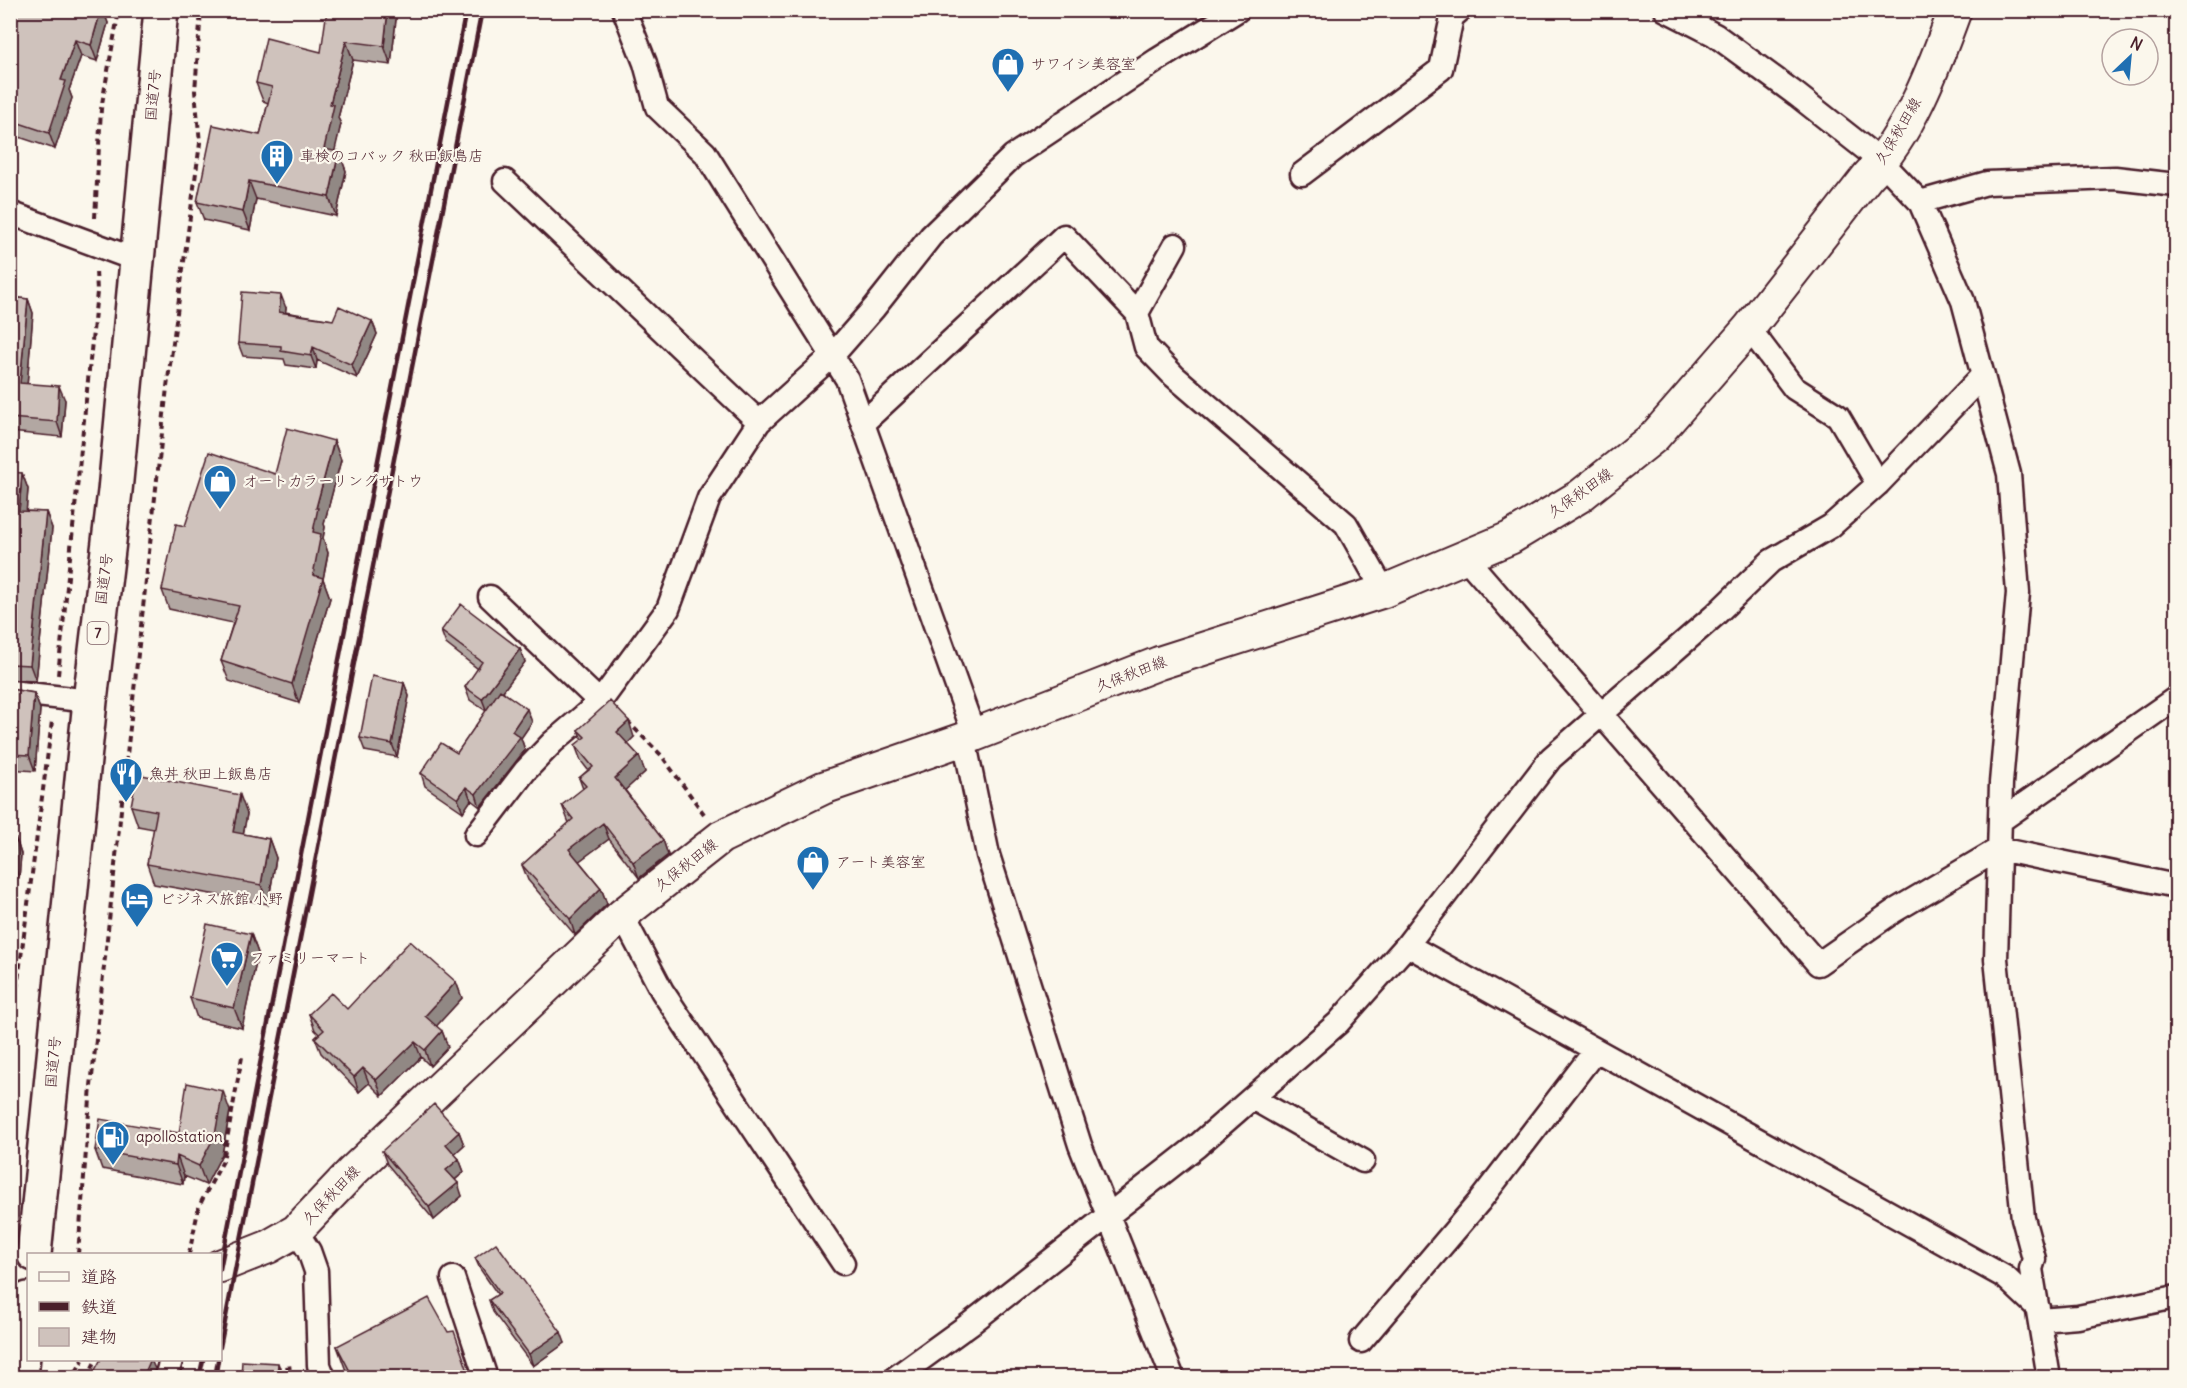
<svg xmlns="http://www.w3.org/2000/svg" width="2187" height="1388" font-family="Delius,'Klee One',sans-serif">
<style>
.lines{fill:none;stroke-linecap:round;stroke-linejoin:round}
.street-casing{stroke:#4a1f2b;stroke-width:27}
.secondary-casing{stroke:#4a1f2b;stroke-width:36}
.highway-casing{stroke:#4a1f2b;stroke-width:38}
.path{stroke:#4a1f2b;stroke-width:4;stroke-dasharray:6 4.5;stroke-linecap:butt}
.street{stroke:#fbf7ec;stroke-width:22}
.secondary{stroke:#fbf7ec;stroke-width:32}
.highway{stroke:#fbf7ec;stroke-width:33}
.rail{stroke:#4a1f2b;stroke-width:4.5}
.wall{fill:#b2a7a2;stroke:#4a1f2b;stroke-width:1.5}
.shaded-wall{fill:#918884;stroke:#4a1f2b;stroke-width:1.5}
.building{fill:#cfc2bc;stroke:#4a1f2b;stroke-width:1.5}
.labels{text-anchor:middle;stroke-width:4.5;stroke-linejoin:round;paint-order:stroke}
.shield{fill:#fbf7ec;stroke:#7f6065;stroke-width:1.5}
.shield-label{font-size:14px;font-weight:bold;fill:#4a1f2b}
.poi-label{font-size:15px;fill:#4a1f2b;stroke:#fbf7ec;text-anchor:start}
.street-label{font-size:15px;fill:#4a1f2b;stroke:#fbf7ec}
</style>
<rect width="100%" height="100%" fill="#fbf7ec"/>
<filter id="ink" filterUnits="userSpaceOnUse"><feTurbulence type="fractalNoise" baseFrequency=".0167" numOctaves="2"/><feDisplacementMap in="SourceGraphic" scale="12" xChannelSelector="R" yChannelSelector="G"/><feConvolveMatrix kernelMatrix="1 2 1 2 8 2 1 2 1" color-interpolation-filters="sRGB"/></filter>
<g filter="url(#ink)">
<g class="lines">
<defs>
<path id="street" d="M 624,10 L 645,63 L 657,107 L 705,153 L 847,379 L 974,734
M 1666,10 L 1715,35 L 1797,95 L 1882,162 L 1920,202 L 1963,301 L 2009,474 L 2018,593 L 2001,783 L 1996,959 L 2023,1218 L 2034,1259 L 2031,1269 L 2049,1378
M 1302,174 L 1441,69 L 1452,17 L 1460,10
M 505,181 L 759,422
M 1920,202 L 1987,183 L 2115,178 L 2176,185
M 10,213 L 137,260
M 1137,313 L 1175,245
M 1749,328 L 1794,388 L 1838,416 L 1878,484
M 864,422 L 1064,236 L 1137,313 L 1146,347 L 1174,376 L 1346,524 L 1384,591
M 1465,557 L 1818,964 L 1894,911 L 1999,849 L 2176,886
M 490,597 L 600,702 L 668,609 L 709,498 L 759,422 L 832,356 L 874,308 L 931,236 L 1013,156 L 1157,60 L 1238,10
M 10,692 L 90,701
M 964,739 L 988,855 L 1080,1145 L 1173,1378
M 2000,821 L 2176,698
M 476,835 L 525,771 L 553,742 L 600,702
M 622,915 L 662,991 L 843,1263
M 1407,945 L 2005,1277 L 2038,1308
M 1254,1099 L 1363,1161
M 296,1231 L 309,1251 L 316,1271 L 319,1365 L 324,1378
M 453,1278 L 486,1378
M 2040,1320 L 2078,1317 L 2176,1297
M 1361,1341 L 1479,1202 L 1595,1051
M 166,1378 L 171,1360
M 895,1378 L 971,1323 L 1197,1146 L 1338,1023 L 1407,945 L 1551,758 L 1715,615 L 1771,561 L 1831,526 L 1878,484 L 1983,375"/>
<path id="secondary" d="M 220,1266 L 268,1247 L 296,1231 L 352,1172 L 622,915 L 721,837 L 823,788 L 964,739 L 1159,663 L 1384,591 L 1510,538 L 1580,496 L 1654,437 L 1749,328 L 1868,176 C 1909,135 1935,65 1955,10"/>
<path id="highway" d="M 34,1254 L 90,701 L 115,491 L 161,10
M 21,1378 L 28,1299"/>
</defs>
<use href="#street" class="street-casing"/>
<use href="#secondary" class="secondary-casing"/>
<use href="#highway" class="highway-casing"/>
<path class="path" d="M 95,218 L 101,109 L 119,10
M 58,675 L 97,292 L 96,270
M 627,721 L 661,755 L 704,814
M 10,1041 L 52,721
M 78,1254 L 91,1086 L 167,387 L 200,143 L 195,91 L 201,10
M 189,1254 L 199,1206 L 223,1161 L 242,1057
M 275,1369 L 295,1367
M 76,1372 L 83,1360
M 87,1378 L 96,1360
M 230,1378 L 244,1371"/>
<use href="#street" class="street"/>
<use href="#secondary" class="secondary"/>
<use href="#highway" class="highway"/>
<path class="rail" d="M 220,1269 L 466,10
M 220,1347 L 482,10
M 199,1378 L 203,1360
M 215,1378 L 218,1360"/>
</g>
<path class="wall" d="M 10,10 L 103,10 L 108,23 L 97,61 L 81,56 L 69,90 L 72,98 L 55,149 L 10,134 Z
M 397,10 L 391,65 L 353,60 L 338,118 L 341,124 L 334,151 L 339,152 L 346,171 L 336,216 L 256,199 L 250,230 L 204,220 L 197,202 L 260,135 L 268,103 L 263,101 L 256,83 L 321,52 Z
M 10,297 L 28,299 L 33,313 L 27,384 L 65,400 L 62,437 L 10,432 Z
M 286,308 L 285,312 L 333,320 L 372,321 L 377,334 L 357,378 L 317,360 L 316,369 L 286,365 L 284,359 L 243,356 L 238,343 Z
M 334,441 L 341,460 L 324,524 L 325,527 L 323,538 L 328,553 L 323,579 L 330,598 L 299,703 L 229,681 L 221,661 L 233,623 L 169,609 L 162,590 L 185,526 Z
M 10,472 L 22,473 L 28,489 L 26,511 L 46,512 L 52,528 L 36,681 L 10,680 Z
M 441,631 L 520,649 L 525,662 L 503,691 L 532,722 L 521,738 L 525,750 L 480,807 L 471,800 L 463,812 L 425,786 L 421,773 L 457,753 L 486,711 L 470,700 L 465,687 L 478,669 L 446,644 Z
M 404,683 L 409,696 L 397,757 L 365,751 L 360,738 Z
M 10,689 L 34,693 L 40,709 L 35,771 L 10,769 Z
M 578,730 L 634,737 L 627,743 L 639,756 L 645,772 L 625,790 L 663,840 L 668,855 L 639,878 L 609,839 L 579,861 L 601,888 L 607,904 L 575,935 L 528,880 L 522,865 L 569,823 L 562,805 L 583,789 L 579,778 L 588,770 L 581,761 L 575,745 L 582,740 Z
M 131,806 L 247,814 L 243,834 L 269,839 L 276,858 L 268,904 L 154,884 L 147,864 L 154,829 L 138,826 Z
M 10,838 L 16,839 L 21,854 L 19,878 L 10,877 Z
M 251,934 L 258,953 L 242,1028 L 197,1018 L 190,998 Z
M 456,982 L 462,998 L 436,1026 L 442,1031 L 448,1047 L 430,1066 L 421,1057 L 382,1096 L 369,1083 L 359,1092 L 321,1053 L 315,1038 L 319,1034 L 315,1030 L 309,1014 L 347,1009 Z
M 230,1111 L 222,1154 L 206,1185 L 184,1176 L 183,1184 L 102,1169 L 95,1150 L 179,1133 Z
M 459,1132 L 464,1145 L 454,1154 L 459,1159 L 464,1172 L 455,1180 L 462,1196 L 434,1220 L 387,1164 L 382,1151 Z
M 475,1258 L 565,1343 L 533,1366 L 493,1312 L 489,1300 L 498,1295 L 480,1269 Z
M 337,1346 L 471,1377 L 350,1377 L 345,1368 Z"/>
<path class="shaded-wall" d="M 101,10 L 103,10 L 108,23 L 97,61 L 91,45 Z
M 388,10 L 397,10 L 391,65 L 384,46 Z
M 75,40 L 81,56 L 69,90 L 72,98 L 55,149 L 49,133 L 61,80 Z
M 346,41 L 353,60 L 338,118 L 341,124 L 331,167 L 324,149 L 330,104 Z
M 339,152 L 346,171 L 336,216 L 329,197 Z
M 249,181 L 256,199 L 250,230 L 243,212 Z
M 281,295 L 286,308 L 284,325 L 279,312 Z
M 28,299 L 33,313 L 26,398 L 20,383 Z
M 372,321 L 377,334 L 357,378 L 352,365 Z
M 313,347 L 317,360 L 316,369 L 311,356 Z
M 59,386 L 65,400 L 62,437 L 57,422 Z
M 334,441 L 341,460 L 324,524 L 325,527 L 323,538 L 328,553 L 323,579 L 330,598 L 299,703 L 292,684 L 313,575 L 313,532 L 316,508 Z
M 22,473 L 28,489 L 25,527 L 19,511 Z
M 46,512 L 52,528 L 36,681 L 30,665 Z
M 520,649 L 525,662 L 487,712 L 482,699 Z
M 404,683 L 409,696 L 397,757 L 392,744 Z
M 34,693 L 40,709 L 35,771 L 29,755 Z
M 527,709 L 532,722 L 521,738 L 525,750 L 480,807 L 476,794 L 512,731 Z
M 629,721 L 634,737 L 623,748 L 617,732 Z
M 639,756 L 645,772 L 621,794 L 615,778 Z
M 466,787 L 471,800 L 463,812 L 458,799 Z
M 240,795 L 247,814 L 240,852 L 233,832 Z
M 603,823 L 609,839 L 574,865 L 569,849 Z
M 16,839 L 21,854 L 19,878 L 13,862 Z
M 269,839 L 276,858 L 268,904 L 261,885 Z
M 663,840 L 668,855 L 639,878 L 633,862 Z
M 601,888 L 607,904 L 575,935 L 570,919 Z
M 251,934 L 258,953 L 242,1028 L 234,1008 Z
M 456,982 L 462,998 L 431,1032 L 425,1016 Z
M 442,1031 L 448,1047 L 430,1066 L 425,1050 Z
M 415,1042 L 421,1057 L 382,1096 L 376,1080 Z
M 363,1068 L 369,1083 L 359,1092 L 354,1077 Z
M 223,1091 L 230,1111 L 222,1154 L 206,1185 L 199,1166 Z
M 459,1132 L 464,1145 L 451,1157 L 446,1144 Z
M 177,1156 L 184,1176 L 183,1184 L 176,1165 Z
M 459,1159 L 464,1172 L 451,1183 L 446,1170 Z
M 458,1183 L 462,1196 L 434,1220 L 429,1207 Z
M 561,1332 L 565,1343 L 533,1366 L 529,1354 Z
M 148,1359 L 154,1359 L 152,1362 L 155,1369 L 151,1377 L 143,1377 Z
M 278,1363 L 283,1376 L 283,1377 L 277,1377 Z"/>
<path class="building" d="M 10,10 L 101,10 L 91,45 L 75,40 L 61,80 L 66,81 L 49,133 L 10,120 Z
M 327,10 L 388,10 L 384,46 L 346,41 L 330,104 L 334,105 L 324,149 L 339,152 L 329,197 L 249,181 L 243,212 L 197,202 L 213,125 L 260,135 L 272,87 L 256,83 L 266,38 L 321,52 Z
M 242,292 L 281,295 L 279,312 L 333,320 L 339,306 L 372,321 L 352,365 L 313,347 L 311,356 L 281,351 L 281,346 L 238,343 Z
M 10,297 L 28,299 L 20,383 L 59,386 L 57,422 L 10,418 Z
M 287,428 L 334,441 L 316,508 L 318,508 L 313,532 L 321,534 L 313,575 L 323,578 L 292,684 L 221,661 L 239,606 L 162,590 L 176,524 L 185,526 L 209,452 L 275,474 Z
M 10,472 L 22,473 L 19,511 L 46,512 L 30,665 L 10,664 Z
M 461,604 L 520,649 L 482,699 L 465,687 L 482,662 L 441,631 Z
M 372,676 L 404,683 L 392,744 L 360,738 Z
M 10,689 L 34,693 L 29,755 L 10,754 Z
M 500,690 L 527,709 L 512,731 L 520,737 L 476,794 L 466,787 L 458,799 L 421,773 L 441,743 L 457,753 Z
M 610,701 L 629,721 L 617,732 L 639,756 L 615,778 L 663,840 L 633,862 L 603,823 L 569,849 L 601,888 L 570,919 L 522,865 L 573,819 L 562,805 L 586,786 L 579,778 L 593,767 L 575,745 L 585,737 L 578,730 Z
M 137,774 L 240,795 L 233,832 L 269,839 L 261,885 L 147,864 L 157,811 L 131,806 Z
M 10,838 L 16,839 L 13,862 L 10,862 Z
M 207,924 L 251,934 L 234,1008 L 190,998 Z
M 410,941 L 456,982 L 425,1016 L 442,1031 L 425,1050 L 415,1042 L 376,1080 L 363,1068 L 354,1077 L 315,1038 L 324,1030 L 309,1014 L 331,993 L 347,1009 Z
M 187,1083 L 223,1091 L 215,1135 L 199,1166 L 177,1156 L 176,1165 L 95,1150 L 100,1119 L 179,1133 Z
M 434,1104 L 459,1132 L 446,1144 L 459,1159 L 446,1170 L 458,1183 L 429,1207 L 382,1151 Z
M 496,1243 L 561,1332 L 529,1354 L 489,1300 L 500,1293 L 475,1258 Z
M 429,1298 L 448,1332 L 454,1331 L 470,1377 L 353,1377 L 337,1346 Z
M 101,1359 L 151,1359 L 143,1377 L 98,1377 L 99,1375 L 94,1372 Z
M 242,1361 L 278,1363 L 277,1377 L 241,1377 Z"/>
</g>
<defs>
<symbol id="shop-pin" viewBox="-11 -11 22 30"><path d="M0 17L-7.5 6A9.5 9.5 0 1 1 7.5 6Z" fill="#1f6fb2" stroke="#fbf7ec"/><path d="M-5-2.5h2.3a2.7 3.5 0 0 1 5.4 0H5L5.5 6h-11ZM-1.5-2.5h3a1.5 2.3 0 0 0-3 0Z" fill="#fff"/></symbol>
<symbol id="building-pin" viewBox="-11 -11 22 30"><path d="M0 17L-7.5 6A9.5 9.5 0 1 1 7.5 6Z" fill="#1f6fb2" stroke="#fbf7ec"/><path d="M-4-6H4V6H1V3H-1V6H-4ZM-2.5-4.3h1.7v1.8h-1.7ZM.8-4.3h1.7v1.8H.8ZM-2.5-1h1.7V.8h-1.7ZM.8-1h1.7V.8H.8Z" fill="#fff"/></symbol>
<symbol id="restaurant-pin" viewBox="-11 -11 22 30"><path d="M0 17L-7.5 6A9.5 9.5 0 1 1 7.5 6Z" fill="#1f6fb2" stroke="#fbf7ec"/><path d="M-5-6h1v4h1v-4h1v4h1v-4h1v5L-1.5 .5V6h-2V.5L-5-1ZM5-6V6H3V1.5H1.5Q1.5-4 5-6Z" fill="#fff"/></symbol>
<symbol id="hotel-pin" viewBox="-11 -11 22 30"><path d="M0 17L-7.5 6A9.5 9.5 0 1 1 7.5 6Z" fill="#1f6fb2" stroke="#fbf7ec"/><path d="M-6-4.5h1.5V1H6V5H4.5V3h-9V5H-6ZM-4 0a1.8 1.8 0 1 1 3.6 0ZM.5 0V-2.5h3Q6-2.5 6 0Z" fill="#fff"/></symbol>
<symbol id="supermarket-pin" viewBox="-11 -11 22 30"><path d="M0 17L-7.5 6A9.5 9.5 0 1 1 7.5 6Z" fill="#1f6fb2" stroke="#fbf7ec"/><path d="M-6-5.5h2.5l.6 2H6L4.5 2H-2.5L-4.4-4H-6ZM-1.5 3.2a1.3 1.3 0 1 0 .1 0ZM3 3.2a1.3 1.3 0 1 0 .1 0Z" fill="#fff"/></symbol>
<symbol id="fuel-pin" viewBox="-11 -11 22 30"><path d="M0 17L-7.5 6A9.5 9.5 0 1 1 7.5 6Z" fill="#1f6fb2" stroke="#fbf7ec"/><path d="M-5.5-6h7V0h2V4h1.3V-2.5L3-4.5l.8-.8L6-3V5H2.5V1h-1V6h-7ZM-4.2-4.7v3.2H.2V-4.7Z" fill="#fff"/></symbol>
</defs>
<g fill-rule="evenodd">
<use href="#shop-pin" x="989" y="45" width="38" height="52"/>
<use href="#building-pin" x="258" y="137" width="38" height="52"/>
<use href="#shop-pin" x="201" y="462" width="38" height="52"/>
<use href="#restaurant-pin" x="107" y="755" width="38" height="52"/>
<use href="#shop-pin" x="794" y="843" width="38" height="52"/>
<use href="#hotel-pin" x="118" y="880" width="38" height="52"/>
<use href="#supermarket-pin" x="208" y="939" width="38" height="52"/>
<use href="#fuel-pin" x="94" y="1118" width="38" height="52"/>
</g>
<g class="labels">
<rect class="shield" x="87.5" y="622" width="21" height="22" rx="4.5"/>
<g class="shield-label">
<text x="98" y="638">7</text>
</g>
<g class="poi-label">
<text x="1031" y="69">サワイシ美容室</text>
<text x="300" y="161">車検のコバック 秋田飯島店</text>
<text x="243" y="486">オートカラーリングサトウ</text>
<text x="149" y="779">魚丼 秋田上飯島店</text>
<text x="836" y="867">アート美容室</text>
<text x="160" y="904">ビジネス旅館 小野</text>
<text x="250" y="963">ファミリーマート</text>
<text x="136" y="1142">apollostation</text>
</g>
<g class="street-label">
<text transform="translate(153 95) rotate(-85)" y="5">国道7号</text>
<text transform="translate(1898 131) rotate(-59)" y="5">久保秋田線</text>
<text transform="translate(1580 493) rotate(-35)" y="5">久保秋田線</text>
<text transform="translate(104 579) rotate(-83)" y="5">国道7号</text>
<text transform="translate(1131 674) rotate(-21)" y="5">久保秋田線</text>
<text transform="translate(686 865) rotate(-38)" y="5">久保秋田線</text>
<text transform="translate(53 1062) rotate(-85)" y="5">国道7号</text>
<text transform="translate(331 1195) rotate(-46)" y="5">久保秋田線</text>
</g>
</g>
<rect width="2187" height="1388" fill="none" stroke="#fbf7ec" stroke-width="36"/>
<rect x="18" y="18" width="2151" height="1352" fill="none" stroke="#4a1f2b" stroke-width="2" filter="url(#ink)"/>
<rect x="27" y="1253" width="195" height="108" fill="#fbf7ec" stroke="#b4a19f" stroke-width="1.5"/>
<rect x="39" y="1272" width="30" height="9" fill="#fbf7ec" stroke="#b4a19f" stroke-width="1.5"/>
<text x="81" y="1283" font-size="18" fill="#4a1f2b">道路</text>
<rect x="39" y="1302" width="30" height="9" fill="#4a1f2b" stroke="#b4a19f" stroke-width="1.5"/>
<text x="81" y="1313" font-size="18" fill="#4a1f2b">鉄道</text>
<rect x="39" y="1328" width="30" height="18" fill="#cfc2bc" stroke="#b4a19f" stroke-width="1.5"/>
<text x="81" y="1343" font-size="18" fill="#4a1f2b">建物</text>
<g transform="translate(2130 57) rotate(26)"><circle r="28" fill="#fbf7ec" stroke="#b4a19f" stroke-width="1.5"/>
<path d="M0-4.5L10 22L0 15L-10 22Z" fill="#1f6fb2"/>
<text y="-9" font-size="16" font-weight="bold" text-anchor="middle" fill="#4a1f2b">N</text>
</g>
</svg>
